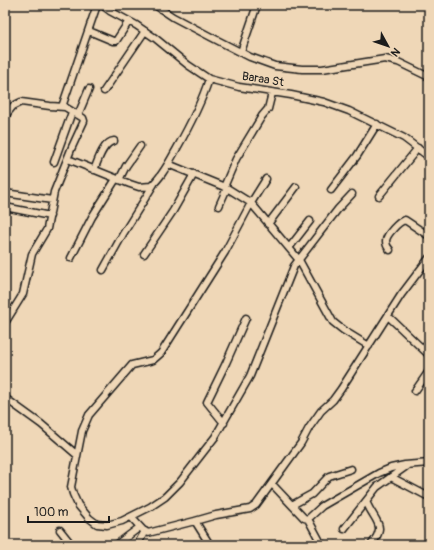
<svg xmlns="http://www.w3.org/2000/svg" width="434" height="550" font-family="Pangolin,sans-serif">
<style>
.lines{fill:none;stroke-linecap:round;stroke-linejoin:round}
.street-casing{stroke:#1c1c1c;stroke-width:9}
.street{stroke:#efd7b7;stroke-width:6}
.labels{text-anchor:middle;stroke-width:3;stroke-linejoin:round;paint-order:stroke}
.street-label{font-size:12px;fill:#1c1c1c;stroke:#efd7b7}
</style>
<rect width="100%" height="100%" fill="#efd7b7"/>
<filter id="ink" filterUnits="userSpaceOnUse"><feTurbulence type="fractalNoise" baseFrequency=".025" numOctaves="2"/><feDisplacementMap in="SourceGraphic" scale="8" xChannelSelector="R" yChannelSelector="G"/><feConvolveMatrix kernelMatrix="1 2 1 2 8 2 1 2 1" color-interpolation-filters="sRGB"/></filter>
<g filter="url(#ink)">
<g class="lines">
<defs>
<path id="street" d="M 102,5 L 110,11 L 136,25 L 155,38 L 188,65 L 209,79 L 239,87 L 291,95 L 324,102 L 349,111 L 404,138 L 429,157
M 155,5 L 173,17 L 211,37 L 250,57 L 275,66 L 302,69 L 322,69 L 385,59 L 398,62 L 429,77
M 89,31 L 113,41 L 116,41 L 129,21
M 241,52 L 257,5
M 104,91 L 145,31
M 78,115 L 89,89
M 5,118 L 8,112 L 13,106 L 21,102 L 50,106 L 65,107
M 68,159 L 130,184 L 139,187 L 151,186 C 162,177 169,162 176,150 C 189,127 201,104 209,79
M 54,162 L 72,112
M 168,164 L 227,188 L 251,203 L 299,260 L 333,322 L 343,330 L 369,346
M 94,170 C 98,161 103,142 114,141
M 266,179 L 251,203 L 225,252 L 161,353 L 153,360 L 132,365 L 89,415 L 82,431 L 71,487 L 73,494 L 78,505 L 89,518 L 97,524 L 107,525 L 122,521 L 150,507 L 165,497 L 180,482 L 215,437 L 250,376 L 294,266 L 338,209 L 352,194
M 119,180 L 126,166 L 140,146
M 224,187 L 236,159 L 262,116 L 268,109 L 272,93
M 331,190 L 357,156 L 377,124
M 5,193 L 52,200
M 379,196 L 418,148
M 219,206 L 227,188
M 5,207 L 50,216
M 268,224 L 296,187
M 289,248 L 310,221
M 390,250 C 388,248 386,244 386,241 C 386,235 399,221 405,220 L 429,236
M 144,254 L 173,211 L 194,174
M 71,258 L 92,217 L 116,179
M 103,270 L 123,234 L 154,184
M 388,316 L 429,355
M 5,323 L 23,294 L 32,254 L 47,229 L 54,192 L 72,147 L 84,121 L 83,118 L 65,107 L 63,104 L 97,5
M 415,391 L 429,371
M 5,398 L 41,424 L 77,455
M 224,423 L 207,402 L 226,363 L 246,318
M 391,477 L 429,497
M 272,484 L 304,518 L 308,519 L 322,506 L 379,473 L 391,468 L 405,465 L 429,463
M 366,501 C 374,522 388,524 371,545
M 292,505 L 312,494 L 329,476 L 351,469
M 131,517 L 143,530 L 148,533 L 195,521 L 210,545
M 308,519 L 322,545
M 195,521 L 216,515 L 250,509 L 256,505 L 301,443 L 309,428 L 321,411 L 333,400 L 341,389 L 401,295 L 429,258
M 344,529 L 377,487 L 408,465
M 60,530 L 72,545
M 116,545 L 140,527
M 137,545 L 145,531"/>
</defs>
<use href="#street" class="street-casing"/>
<use href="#street" class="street"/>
</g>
</g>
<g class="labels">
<g class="street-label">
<text transform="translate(263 79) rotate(9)" y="4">Baraa St</text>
</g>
</g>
<rect width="434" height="550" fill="none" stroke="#efd7b7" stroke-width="20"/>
<rect x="10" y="10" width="414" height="530" fill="none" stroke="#1c1c1c" stroke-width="1.5" filter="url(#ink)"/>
<g transform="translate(388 46) rotate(130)" stroke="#efd7b7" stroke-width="3" paint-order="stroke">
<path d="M0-3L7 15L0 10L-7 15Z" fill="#1c1c1c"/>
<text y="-6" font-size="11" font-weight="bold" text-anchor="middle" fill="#1c1c1c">N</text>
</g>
<path d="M28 516v6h81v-6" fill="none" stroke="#1c1c1c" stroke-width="2"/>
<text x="34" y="516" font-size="12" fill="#1c1c1c" stroke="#efd7b7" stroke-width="3" paint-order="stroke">100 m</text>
</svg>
